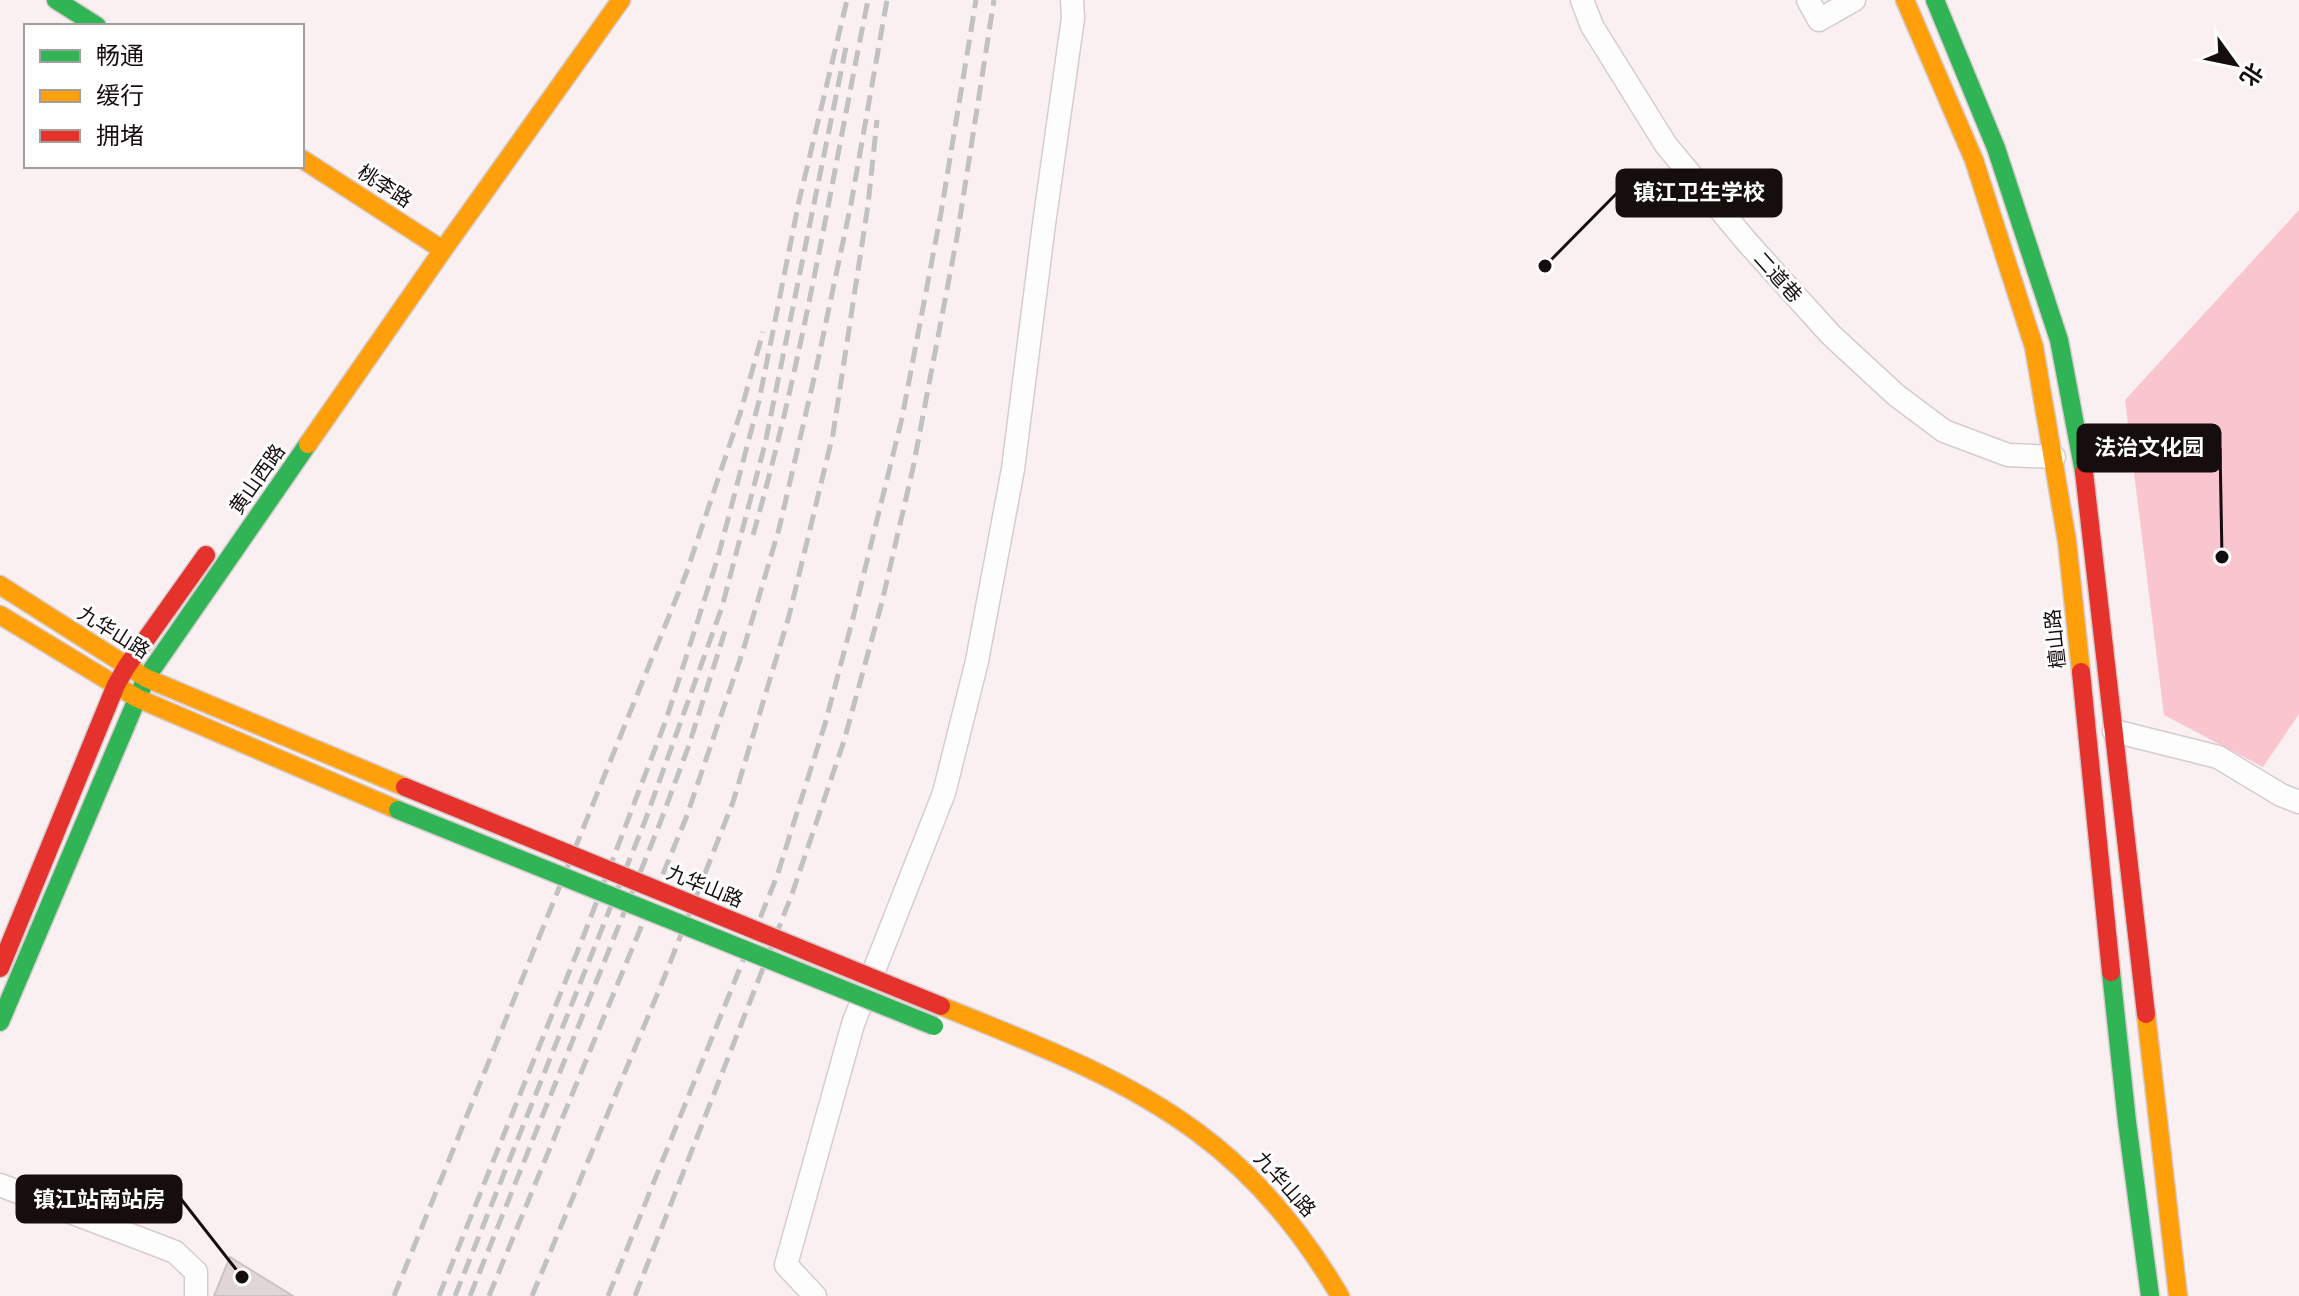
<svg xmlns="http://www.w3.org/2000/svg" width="2299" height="1296" font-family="Roboto,'Noto Sans SC',sans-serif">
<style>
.green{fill:#f9c5ce}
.building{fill:#e0d6d8;stroke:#ccc2c4;stroke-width:2}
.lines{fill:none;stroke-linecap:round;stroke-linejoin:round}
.street-casing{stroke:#d6ccce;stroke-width:25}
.fast-casing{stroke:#d6ccce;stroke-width:21}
.slow-casing{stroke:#d6ccce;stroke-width:21}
.jam-casing{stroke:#d6ccce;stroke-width:21}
.street{stroke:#fefdfd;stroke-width:22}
.fast{stroke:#30b455;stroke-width:18}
.slow{stroke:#ff9f0a;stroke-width:18}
.jam{stroke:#e5322d;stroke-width:18}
.rail{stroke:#c2c0c0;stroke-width:5;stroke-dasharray:16 8;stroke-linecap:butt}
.fast-bridge-casing{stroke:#d6ccce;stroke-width:21;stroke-linecap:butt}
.jam-bridge-casing{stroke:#d6ccce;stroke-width:21;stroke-linecap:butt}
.fast-bridge{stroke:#30b455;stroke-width:18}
.jam-bridge{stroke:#e5322d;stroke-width:18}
.labels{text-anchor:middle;stroke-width:6;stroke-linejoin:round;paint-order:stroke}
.street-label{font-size:20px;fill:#160d0e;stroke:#fefefe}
.leader{fill:none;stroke:#160d0e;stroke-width:3}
.callout-dot{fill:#160d0e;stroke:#fefefe;stroke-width:3}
.callout{fill:#160d0e;stroke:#160d0e;stroke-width:3}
.callout-label{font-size:22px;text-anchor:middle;font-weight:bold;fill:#fff}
</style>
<rect width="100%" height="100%" fill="#faf0f2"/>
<path class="green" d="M 2299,210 L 2299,714 L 2263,767 L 2164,715 L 2125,400 Z"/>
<path class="building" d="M 230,1257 L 293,1296 L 214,1296 Z"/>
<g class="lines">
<defs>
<path id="street" d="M 1582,0 L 1592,26 L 1666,145 L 1747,242 L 1831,335 L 1896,395 L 1944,431 L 2008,455 L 2054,457
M 1808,0 L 1819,20 L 1854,0
M 2114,731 L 2218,757 L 2281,795 L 2299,802
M 0,1185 L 175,1252 L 196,1272 L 196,1296
M 815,1296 L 786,1265 L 853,1024 L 944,793 L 977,661 L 1013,469 L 1044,224 L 1073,18 L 1072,0"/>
<path id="fast" d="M 56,0 L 97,26
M 1935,0 L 1996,148 L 2059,340 L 2084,472
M 2111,972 L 2127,1122 L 2150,1296
M 0,1022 L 146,678 L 308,444"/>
<path id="slow" d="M 1905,0 L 1974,160 L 2034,347 L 2067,541 L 2081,672
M 302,159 L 443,250
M 308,444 L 443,250 L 621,0
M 0,585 L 146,678 L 405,787
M 0,615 L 137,698 L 398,810
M 941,1006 C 1029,1042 1120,1075 1197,1132 C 1257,1176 1303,1233 1340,1296
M 2146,1014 L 2178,1296"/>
<path id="jam" d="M 2084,472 L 2146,1014
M 2081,672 L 2111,972
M 0,968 L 116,685 L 127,666 L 206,555"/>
</defs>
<use href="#street" class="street-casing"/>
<use href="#fast" class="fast-casing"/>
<use href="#slow" class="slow-casing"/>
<use href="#jam" class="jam-casing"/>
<use href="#street" class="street"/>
<use href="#fast" class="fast"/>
<use href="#slow" class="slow"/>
<use href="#jam" class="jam"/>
<path class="rail" d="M 753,535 C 803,361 832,178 868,0
M 394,1296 L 686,574 L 740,414 L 763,332
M 439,1296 L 582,940 L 666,720 L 718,557 L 759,401 L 799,201 L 847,0
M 455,1296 L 645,821 L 722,607 L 765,444 L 846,47
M 470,1296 L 660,823 L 689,745 L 725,631
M 489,1296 L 686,818 L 742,654 L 779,529 L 815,374 L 851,204 L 887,0
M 532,1296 L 664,978 L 733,802 L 789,616 L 833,434 L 868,205 L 877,120
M 608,1296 L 777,876 L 825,724 L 852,622 L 902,418 L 941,213 L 976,0
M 635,1296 L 792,894 L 844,741 L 882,602 L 913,468 L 957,237 L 994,0"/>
<defs>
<path id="fast-bridge" d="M 398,810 L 934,1026"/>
<path id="jam-bridge" d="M 405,787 L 941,1006"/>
</defs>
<use href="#fast-bridge" class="fast-bridge-casing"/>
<use href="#jam-bridge" class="jam-bridge-casing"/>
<use href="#fast-bridge" class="fast-bridge"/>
<use href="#jam-bridge" class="jam-bridge"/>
</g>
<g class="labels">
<g class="street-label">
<text transform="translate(385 186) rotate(33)" y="7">桃李路</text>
<text transform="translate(1778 277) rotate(48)" y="7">二道巷</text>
<text transform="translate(257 479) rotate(-55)" y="7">黄山西路</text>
<text transform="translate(114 632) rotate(32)" y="7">九华山路</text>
<text transform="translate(2055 639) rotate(-96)" y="7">檀山路</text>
<text transform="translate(705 886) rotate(22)" y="7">九华山路</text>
<text transform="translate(1285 1184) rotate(48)" y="7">九华山路</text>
</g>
</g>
<path class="leader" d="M1545 266L1617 193M2222 557L2220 448M242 1277L181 1199"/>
<g class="callout-dot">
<circle cx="1545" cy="266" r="8"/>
<circle cx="2222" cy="557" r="8"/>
<circle cx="242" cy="1277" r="8"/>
</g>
<g class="callout">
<rect x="1617" y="170" width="164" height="46" rx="8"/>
<rect x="2078" y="425" width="142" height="46" rx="8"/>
<rect x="17" y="1176" width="164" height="46" rx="8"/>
</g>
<g class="callout-label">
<text x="1699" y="200">镇江卫生学校</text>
<text x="2149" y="455">法治文化园</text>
<text x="99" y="1207">镇江站南站房</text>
</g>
<rect x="24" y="24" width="280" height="144" fill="#fefefe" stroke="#a19e9e" stroke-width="2"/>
<rect x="40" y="50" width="40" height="12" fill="#30b455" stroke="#a19e9e" stroke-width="2"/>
<text x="96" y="64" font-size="24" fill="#160d0e">畅通</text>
<rect x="40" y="90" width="40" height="12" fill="#ff9f0a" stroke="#a19e9e" stroke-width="2"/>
<text x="96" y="104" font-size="24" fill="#160d0e">缓行</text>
<rect x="40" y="130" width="40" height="12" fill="#e5322d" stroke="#a19e9e" stroke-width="2"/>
<text x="96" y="144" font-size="24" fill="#160d0e">拥堵</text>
<g transform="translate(2235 64) rotate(123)" stroke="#fefefe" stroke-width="6" paint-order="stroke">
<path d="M0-6L14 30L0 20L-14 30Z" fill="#160d0e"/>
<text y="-12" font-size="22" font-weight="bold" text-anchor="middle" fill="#160d0e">北</text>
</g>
</svg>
